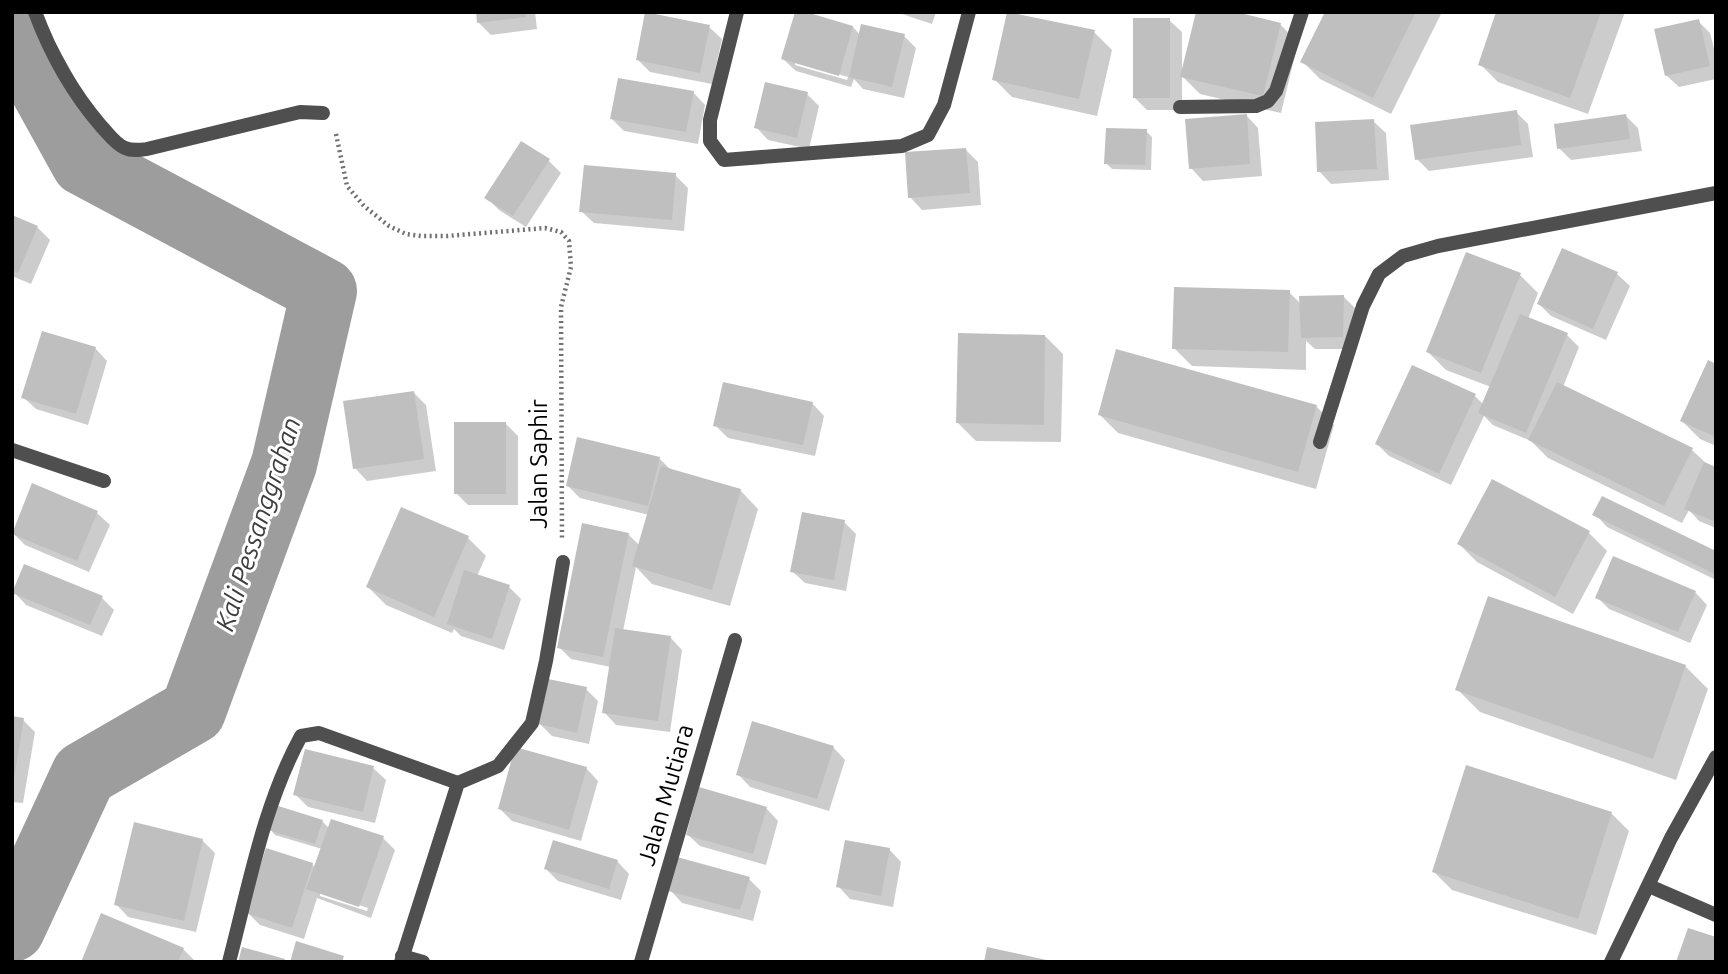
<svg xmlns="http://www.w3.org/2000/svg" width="1728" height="974" font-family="Ubuntu,sans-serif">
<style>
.shadow{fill:#0003;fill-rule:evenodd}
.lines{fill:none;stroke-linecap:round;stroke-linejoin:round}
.river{stroke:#9d9d9d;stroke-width:66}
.building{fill:#bfbfbf}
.path{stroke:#717171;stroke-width:4.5;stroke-dasharray:2 3.5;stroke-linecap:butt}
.minor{stroke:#4f4f4f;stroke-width:14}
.labels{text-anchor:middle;stroke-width:6;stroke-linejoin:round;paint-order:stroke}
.street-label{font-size:24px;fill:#000;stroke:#fff}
.water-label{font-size:26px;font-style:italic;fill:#3e3e3e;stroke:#fff}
</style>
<rect width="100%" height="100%" fill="#fff"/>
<path class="shadow" d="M 478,12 L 535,12 L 537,29 L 491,35 L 479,23 Z
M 896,12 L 936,12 L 932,24 Z
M 1327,12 L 1442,12 L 1391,114 L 1320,79 L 1302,61 Z
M 1498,12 L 1625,12 L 1588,114 L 1498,82 L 1480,64 Z
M 1169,20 L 1182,32 L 1182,71 L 1280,24 L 1298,43 L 1281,113 L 1200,94 L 1182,76 L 1182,110 L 1147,110 L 1134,97 Z
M 1698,21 L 1710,33 L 1716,56 L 1716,79 L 1679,87 L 1666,75 Z
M 709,27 L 722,39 L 712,84 L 650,72 L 637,59 Z
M 853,27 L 861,36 L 904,36 L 916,48 L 904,98 L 863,89 L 854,79 L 851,87 L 796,71 L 783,59 ZM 795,61 L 848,77 L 847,80 L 795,65 Z
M 1094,32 L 1112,50 L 1097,116 L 1012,97 L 994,79 Z
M 693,92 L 705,105 L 698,144 L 624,131 L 612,119 Z
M 807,94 L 819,106 L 809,149 L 768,140 L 756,127 Z
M 1516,112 L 1528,124 L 1533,157 L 1429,171 L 1417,159 Z
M 1246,115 L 1258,128 L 1262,176 L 1203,181 L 1191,168 Z
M 1626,116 L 1638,128 L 1642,151 L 1571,160 L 1559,148 Z
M 1373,121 L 1386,133 L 1389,180 L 1331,184 L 1319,171 Z
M 1146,131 L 1152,137 L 1151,170 L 1112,169 L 1106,163 Z
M 965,149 L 978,162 L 981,205 L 922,210 L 910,197 Z
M 549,161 L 561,173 L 526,227 L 499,210 L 486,197 Z
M 675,175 L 688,188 L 684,231 L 594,223 L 581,211 Z
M 12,217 L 37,227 L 50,240 L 31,284 L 12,276 Z
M 1563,250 L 1617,274 L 1630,286 L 1606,340 L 1551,316 L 1539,304 Z
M 1520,275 L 1538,293 L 1528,319 L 1567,335 L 1579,347 L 1563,387 L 1692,450 L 1709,466 L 1716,469 L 1716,528 L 1699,521 L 1689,510 L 1682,523 L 1548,458 L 1531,441 L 1493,425 L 1484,416 L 1451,485 L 1389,456 L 1377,444 L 1475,396 L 1484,405 L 1491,387 L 1446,370 L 1428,352 Z
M 1289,292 L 1301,304 L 1344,297 L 1356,309 L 1355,349 L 1315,349 L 1306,341 L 1306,370 L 1192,366 L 1174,348 Z
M 1045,336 L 1063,354 L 1061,442 L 976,441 L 958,423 Z
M 95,348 L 107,361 L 88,425 L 36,409 L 23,397 Z
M 1716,366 L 1716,446 L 1700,439 L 1682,421 Z
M 414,393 L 426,405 L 436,471 L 367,481 L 355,468 Z
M 812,403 L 824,416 L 815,456 L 728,438 L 715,425 Z
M 1316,406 L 1334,425 L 1316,489 L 1118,433 L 1100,415 Z
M 505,423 L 518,436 L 518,505 L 468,505 L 456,493 Z
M 659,458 L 672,471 L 740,490 L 758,509 L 730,606 L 652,584 L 636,567 L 623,631 L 670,637 L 682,650 L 670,732 L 616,725 L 604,712 L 611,667 L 571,659 L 559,647 L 628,534 L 640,546 L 649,515 L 580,498 L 568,486 Z
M 33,485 L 97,513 L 110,525 L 89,572 L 25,545 L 13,533 Z
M 1595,514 L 1716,553 L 1716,580 L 1607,527 Z
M 844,522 L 856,534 L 846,591 L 805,583 L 792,571 Z
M 1589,533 L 1607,551 L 1573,614 L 1477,562 L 1459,544 Z
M 468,538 L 486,556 L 477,576 L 509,587 L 521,599 L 504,650 L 461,636 L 454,629 L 452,633 L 386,605 L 368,587 Z
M 14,592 L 102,598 L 114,610 L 102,636 L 26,605 Z
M 1695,592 L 1707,605 L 1690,643 L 1609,609 L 1597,597 Z
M 1685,666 L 1708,689 L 1676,780 L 1480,712 L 1457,689 Z
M 586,689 L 598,701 L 589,744 L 552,736 L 540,724 Z
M 12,718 L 23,720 L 35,732 L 23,803 L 12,802 Z
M 833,747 L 845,760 L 829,811 L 750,787 L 738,774 Z
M 373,768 L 386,780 L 375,823 L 308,807 L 295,794 Z
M 586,768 L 598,781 L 581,841 L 512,821 L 500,809 Z
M 766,808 L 778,821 L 766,865 L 700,846 L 687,834 Z
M 1611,813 L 1629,831 L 1596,935 L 1452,890 L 1434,872 Z
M 322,821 L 329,828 L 383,838 L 395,850 L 371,918 L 317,898 L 304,939 L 260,925 L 247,912 L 312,864 L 315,868 L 322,849 L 275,835 L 270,829 ZM 320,892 L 368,908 L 367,911 L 320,896 Z
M 202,840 L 215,853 L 196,932 L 128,917 L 116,904 Z
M 889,849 L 901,862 L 893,907 L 850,899 L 838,886 Z
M 617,861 L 629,874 L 621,900 L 558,881 L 546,869 Z
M 749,879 L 761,891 L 753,921 L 682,903 L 670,890 Z
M 183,949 L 196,962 L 83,962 Z"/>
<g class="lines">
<path class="river" d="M 12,33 L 84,163 L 324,291 L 284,464 L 193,711 L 84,774 L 12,929"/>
</g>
<path class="building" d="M 476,12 L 525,12 L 526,17 L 477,23 Z
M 645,12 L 710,25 L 700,73 L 636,60 Z
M 795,12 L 806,12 L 853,26 L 839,76 L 781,59 Z
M 1007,12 L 1095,30 L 1079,99 L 992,80 Z
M 1196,12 L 1236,12 L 1281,23 L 1263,96 L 1180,77 Z
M 1325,12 L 1416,12 L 1373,98 L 1300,62 Z
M 1496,12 L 1601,12 L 1570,98 L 1478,65 Z
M 1133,18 L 1170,18 L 1170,98 L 1133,98 Z
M 1699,19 L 1710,66 L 1665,76 L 1654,29 Z
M 861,24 L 905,34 L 892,87 L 849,77 Z
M 618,78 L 694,91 L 686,132 L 610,119 Z
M 765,82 L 808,92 L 797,138 L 754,128 Z
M 1517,110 L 1521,145 L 1415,160 L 1410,125 Z
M 1247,114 L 1250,164 L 1189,169 L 1185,119 Z
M 1626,114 L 1630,139 L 1557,149 L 1554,124 Z
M 1374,119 L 1377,169 L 1317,172 L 1315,122 Z
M 1106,128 L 1147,129 L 1145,165 L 1104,164 Z
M 521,141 L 550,159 L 513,216 L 484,198 Z
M 966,148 L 970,193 L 908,198 L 905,152 Z
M 584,165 L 676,173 L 672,220 L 579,212 Z
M 12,215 L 38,226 L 18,273 L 12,270 Z
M 1562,248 L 1618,272 L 1593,329 L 1537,304 Z
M 1466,252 L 1521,273 L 1481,373 L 1426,352 Z
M 1174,287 L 1290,290 L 1288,352 L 1172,349 Z
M 1344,295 L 1343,337 L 1301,338 L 1299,296 Z
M 1520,314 L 1568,333 L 1526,433 L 1478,413 Z
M 42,331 L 96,347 L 76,414 L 21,398 Z
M 958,333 L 1045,335 L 1044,425 L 956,423 Z
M 1116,349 L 1317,405 L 1298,472 L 1098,415 Z
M 1708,360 L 1716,364 L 1716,437 L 1680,421 Z
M 1412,365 L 1476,394 L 1439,474 L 1375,444 Z
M 723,382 L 813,402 L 803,445 L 713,426 Z
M 1557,382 L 1693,448 L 1664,506 L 1528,440 Z
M 414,391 L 424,459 L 353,469 L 343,401 Z
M 454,422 L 506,422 L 506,494 L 454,494 Z
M 577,437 L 660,457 L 648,506 L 566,486 Z
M 1704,462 L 1716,467 L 1716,522 L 1684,509 Z
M 661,466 L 741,489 L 712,590 L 632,566 Z
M 1492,479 L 1590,531 L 1555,597 L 1457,544 Z
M 32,483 L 98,511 L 77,561 L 12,534 Z
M 1602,496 L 1716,551 L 1715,574 L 1592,515 Z
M 401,507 L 469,536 L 434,617 L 366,587 Z
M 802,512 L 845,520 L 834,580 L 790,572 Z
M 582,523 L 629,533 L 603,657 L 557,648 Z
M 1613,556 L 1696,591 L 1678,632 L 1595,598 Z
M 24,564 L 103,596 L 90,625 L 12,593 Z
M 464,570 L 510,585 L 492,639 L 447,624 Z
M 1488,596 L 1686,665 L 1653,759 L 1455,690 Z
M 615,628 L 671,636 L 658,721 L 602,713 Z
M 548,679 L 587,687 L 577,733 L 538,724 Z
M 12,716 L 24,718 L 14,778 L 12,778 Z
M 752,721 L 834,746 L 817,799 L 736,775 Z
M 515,747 L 587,767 L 569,830 L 498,809 Z
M 305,749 L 374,766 L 363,812 L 293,795 Z
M 1466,765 L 1612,812 L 1578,919 L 1432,872 Z
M 699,787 L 767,807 L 753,854 L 686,835 Z
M 275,805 L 323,820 L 315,844 L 268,830 Z
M 331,819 L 384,836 L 359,907 L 306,889 Z
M 134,822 L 203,839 L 184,921 L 114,905 Z
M 553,840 L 618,860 L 609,889 L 544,869 Z
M 845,840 L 890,848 L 881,896 L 836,887 Z
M 266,848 L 313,863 L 292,928 L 245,913 Z
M 677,857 L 750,877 L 740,910 L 668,891 Z
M 101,913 L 184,948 L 178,962 L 81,962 Z
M 1688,928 L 1716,937 L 1716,962 L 1676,962 Z
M 296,941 L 344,956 L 342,962 L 290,962 Z
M 242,947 L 285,959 L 284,962 L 238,962 Z
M 987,947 L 1051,961 L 1051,962 L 984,962 Z"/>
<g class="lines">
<path class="path" d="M 336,134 L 347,186 L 364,206 L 389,226 L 406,234 L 421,236 L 447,236 L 545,228 L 561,232 L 569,241 L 571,267 L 561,307 L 562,538"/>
<path class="minor" d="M 35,12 C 51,55 71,91 101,126 C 108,133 115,144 125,148 C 132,151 139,150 147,149 L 300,112 L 323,113
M 737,12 L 710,120 L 710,141 L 724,160 L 902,146 L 928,135 L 944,105 L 969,12
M 1180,107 L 1256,106 L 1268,101 L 1276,91 L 1302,12
M 1320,442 L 1363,306 L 1379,274 L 1403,256 L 1438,246 L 1716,193
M 12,450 L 104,481
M 1649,886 L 1716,915
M 402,956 L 423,962
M 229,962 C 249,886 263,806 301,736 L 319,733 L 458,783
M 401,962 L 458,783 L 498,766 L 532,723 L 546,661 L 563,562
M 641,962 L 735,640
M 1611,962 L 1671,838 L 1716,757"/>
</g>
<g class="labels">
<g class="street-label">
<text transform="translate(539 464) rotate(-90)" y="8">Jalan Saphir</text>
<text transform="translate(666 795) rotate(-74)" y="8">Jalan Mutiara</text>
</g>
<g class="water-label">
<text transform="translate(258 524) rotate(-72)" y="9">Kali Pessanggrahan</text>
</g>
</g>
<rect width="1728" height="974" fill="none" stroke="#000000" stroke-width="28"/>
</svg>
